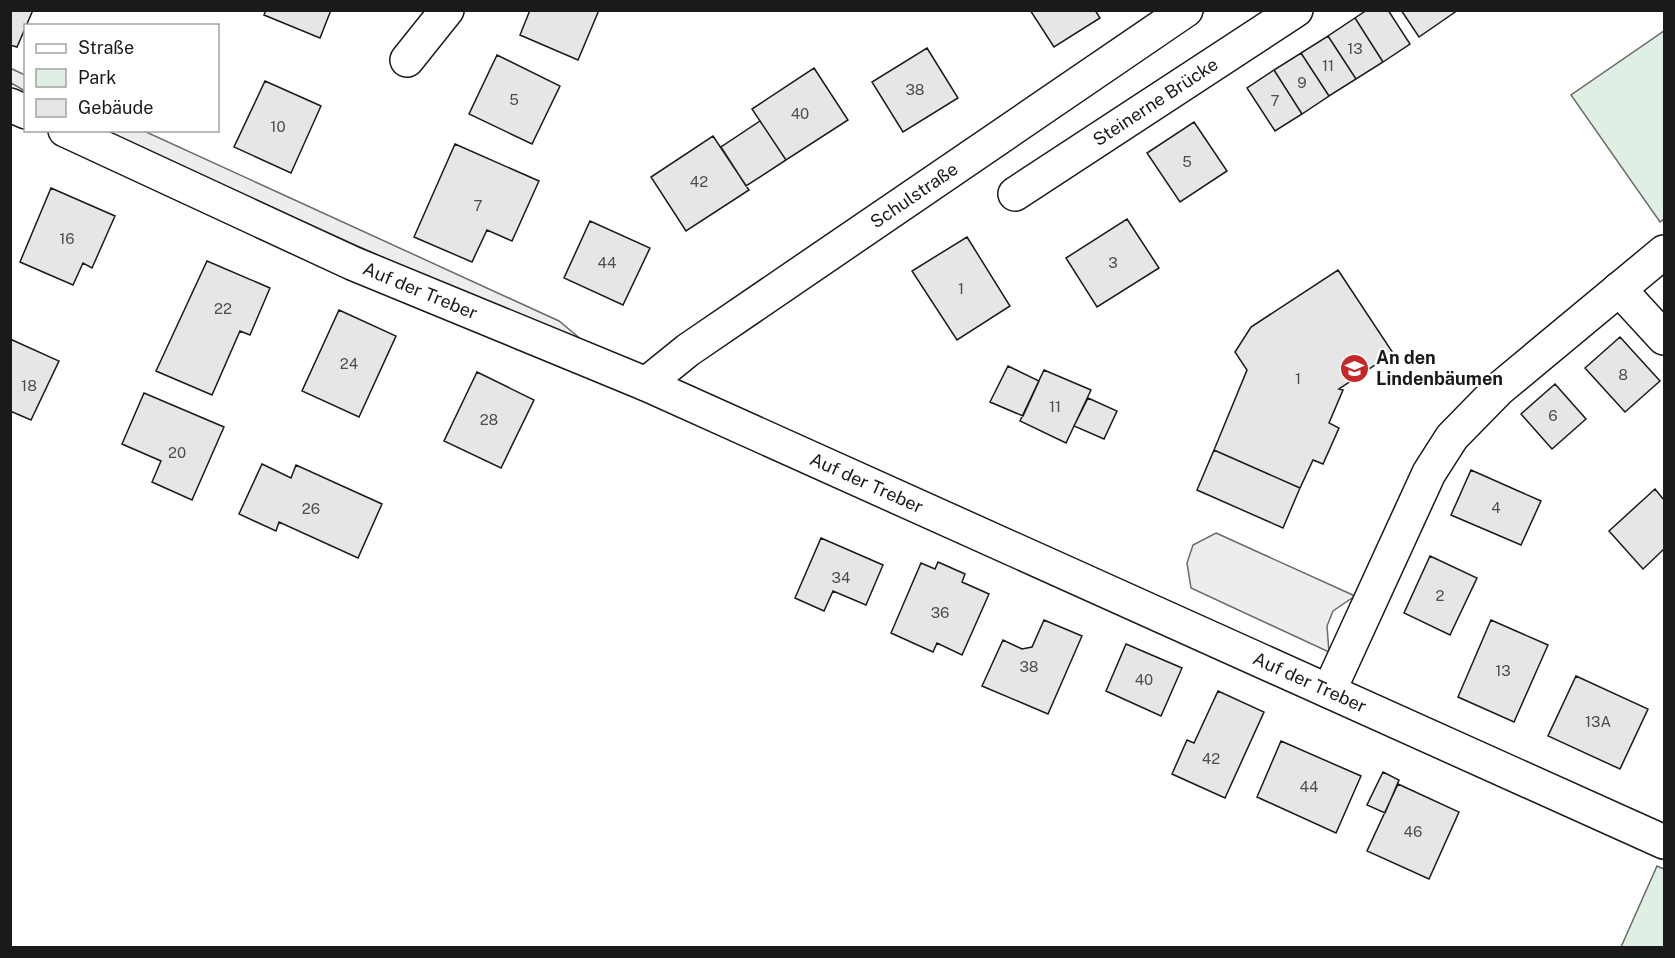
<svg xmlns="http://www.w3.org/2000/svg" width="1675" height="958" font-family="'Public Sans',sans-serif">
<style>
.green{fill:#e0efe3;stroke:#6a6a6a;stroke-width:1.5}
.parking{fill:#ededed;stroke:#6a6a6a;stroke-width:1.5}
.building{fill:#e6e6e6;stroke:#1a1a1a;stroke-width:1.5}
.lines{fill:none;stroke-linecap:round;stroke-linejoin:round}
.street-casing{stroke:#1a1a1a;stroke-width:36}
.street{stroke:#fff;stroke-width:33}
.labels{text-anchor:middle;stroke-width:4.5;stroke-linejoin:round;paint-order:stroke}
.number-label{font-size:15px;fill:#4d4d4d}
.street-label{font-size:18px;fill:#1a1a1a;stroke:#fff}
.poi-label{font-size:18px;font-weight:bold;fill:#1a1a1a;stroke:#fff;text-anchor:start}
</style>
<rect width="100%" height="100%" fill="#fff"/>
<path class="green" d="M 1664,31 L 1664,219 L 1660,222 L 1571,95 Z
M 1657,866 L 1664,869 L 1664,947 L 1621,947 Z"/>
<path class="parking" d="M 10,68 L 25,75 L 25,91 L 11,83 Z
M 102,131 L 144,131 L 559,321 L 600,355 Z
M 1216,533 L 1355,596 L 1333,611 L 1327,626 L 1329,652 L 1191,588 L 1187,563 L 1193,545 Z"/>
<path class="building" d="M 10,10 L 33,10 L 17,47 L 10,45 Z
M 266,10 L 331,10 L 320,38 L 264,15 Z
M 530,10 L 599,10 L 578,60 L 520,35 Z
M 1030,10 L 1095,10 L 1100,18 L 1054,47 Z
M 1367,10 L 1388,10 L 1410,44 L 1383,62 L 1355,18 Z
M 1401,10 L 1458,10 L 1419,37 Z
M 1355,18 L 1383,62 L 1356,79 L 1328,36 Z
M 1328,36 L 1356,79 L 1329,96 L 1301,53 Z
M 927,48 L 958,98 L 903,132 L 872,82 Z
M 1301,53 L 1329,96 L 1302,114 L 1274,70 Z
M 497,55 L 560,86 L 532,144 L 469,114 Z
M 814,68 L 848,120 L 786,160 L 752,109 Z
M 1274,70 L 1302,114 L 1275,131 L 1247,88 Z
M 265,81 L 321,106 L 291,173 L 234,147 Z
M 760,121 L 786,160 L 746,186 L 721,147 Z
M 1194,122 L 1227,171 L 1180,202 L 1147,153 Z
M 713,136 L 749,190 L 686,231 L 651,177 Z
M 455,144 L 539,181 L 512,241 L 487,230 L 472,262 L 414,237 Z
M 51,188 L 115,216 L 92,268 L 83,263 L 73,285 L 20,262 Z
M 1127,219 L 1159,268 L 1097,307 L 1066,258 Z
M 590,221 L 650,248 L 623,305 L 564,278 Z
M 967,237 L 1010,306 L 957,340 L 912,271 Z
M 207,261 L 270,288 L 250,335 L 240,331 L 212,395 L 156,371 Z
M 1338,270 L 1393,353 L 1339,389 L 1343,390 L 1329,423 L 1339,428 L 1323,464 L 1313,460 L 1300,488 L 1214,450 L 1247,370 L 1235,352 L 1251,327 Z
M 339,310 L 396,336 L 359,417 L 302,391 Z
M 1620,337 L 1660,381 L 1625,412 L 1585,368 Z
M 10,339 L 59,361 L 31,420 L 10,411 Z
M 1008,366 L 1039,381 L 1023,416 L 990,402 Z
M 1044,370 L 1091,390 L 1066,443 L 1020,421 Z
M 477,372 L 534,400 L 501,468 L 444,441 Z
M 1555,384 L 1586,419 L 1552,449 L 1521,414 Z
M 144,393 L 224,427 L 192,500 L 152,482 L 161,461 L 122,444 Z
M 1088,398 L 1117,411 L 1104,439 L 1074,426 Z
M 1214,450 L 1300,488 L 1283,528 L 1197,490 Z
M 262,464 L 291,478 L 296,465 L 382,504 L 358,558 L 279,522 L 276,531 L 239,514 Z
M 1471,470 L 1541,501 L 1521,545 L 1451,515 Z
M 1655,489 L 1664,500 L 1664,549 L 1643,569 L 1609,531 Z
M 821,538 L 883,565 L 866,605 L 833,591 L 824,611 L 795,598 Z
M 1430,556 L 1477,578 L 1450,635 L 1404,613 Z
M 938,562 L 965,574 L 962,582 L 989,594 L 962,655 L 937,643 L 933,652 L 891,633 L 921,563 L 935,569 Z
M 1044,620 L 1082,636 L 1048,714 L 982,686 L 1003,640 L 1022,649 L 1032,647 Z
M 1491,620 L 1548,645 L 1514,722 L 1458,697 Z
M 1126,644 L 1182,668 L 1161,716 L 1106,691 Z
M 1576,676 L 1648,709 L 1620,769 L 1548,736 Z
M 1218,691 L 1264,712 L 1225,798 L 1172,774 L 1187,740 L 1194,743 Z
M 1281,741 L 1361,776 L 1336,833 L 1257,797 Z
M 1383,772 L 1399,780 L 1385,813 L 1367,805 Z
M 1398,784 L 1459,812 L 1429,879 L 1367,851 Z"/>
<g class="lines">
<defs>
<g id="street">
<path d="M 407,60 L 447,10"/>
<path d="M 10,105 L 26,112"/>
<path id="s1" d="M 65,130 L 352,263 L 646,384 L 1664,842"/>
<path id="s2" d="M 1015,194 L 1296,10"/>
<path d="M 1619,289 L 1664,338"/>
<path id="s3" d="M 646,384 L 688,350 L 1186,10"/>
<path d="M 1329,691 L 1429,473 L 1452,437 L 1499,389 L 1664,252"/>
</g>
</defs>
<use href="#street" class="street-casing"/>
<use href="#street" class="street"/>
</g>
<defs>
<symbol id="school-disc" viewBox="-11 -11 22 22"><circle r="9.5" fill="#c62828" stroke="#fff"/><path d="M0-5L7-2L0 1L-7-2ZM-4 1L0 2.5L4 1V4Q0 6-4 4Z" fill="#fff"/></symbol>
</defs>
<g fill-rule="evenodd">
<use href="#school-disc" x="1338" y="352" width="33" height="33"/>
</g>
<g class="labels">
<g class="number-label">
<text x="1355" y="54">13</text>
<text x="1328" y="71">11</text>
<text x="1302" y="88">9</text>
<text x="915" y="95">38</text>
<text x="514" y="105">5</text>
<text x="1275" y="106">7</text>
<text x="800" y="119">40</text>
<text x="278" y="132">10</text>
<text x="1187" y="167">5</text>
<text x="699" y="187">42</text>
<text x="478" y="211">7</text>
<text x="67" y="244">16</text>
<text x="607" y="268">44</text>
<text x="1113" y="268">3</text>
<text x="961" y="294">1</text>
<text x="223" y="314">22</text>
<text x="349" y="369">24</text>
<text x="1623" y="380">8</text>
<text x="1298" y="384">1</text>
<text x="29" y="391">18</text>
<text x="1055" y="412">11</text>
<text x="1553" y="421">6</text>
<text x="489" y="425">28</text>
<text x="177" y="458">20</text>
<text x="1496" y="513">4</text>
<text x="311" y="514">26</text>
<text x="841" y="583">34</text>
<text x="1440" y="601">2</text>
<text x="940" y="618">36</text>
<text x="1029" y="672">38</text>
<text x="1503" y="676">13</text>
<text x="1144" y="685">40</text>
<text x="1598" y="727">13A</text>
<text x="1211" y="764">42</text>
<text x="1309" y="792">44</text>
<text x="1413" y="837">46</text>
</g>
<g class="street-label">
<text dy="6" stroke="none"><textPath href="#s2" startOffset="168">Steinerne Brücke</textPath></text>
<text dy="6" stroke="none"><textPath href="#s3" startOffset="328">Schulstraße</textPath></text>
<text dy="6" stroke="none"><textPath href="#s1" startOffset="390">Auf der Treber</textPath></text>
<text dy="6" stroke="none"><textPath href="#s1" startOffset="876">Auf der Treber</textPath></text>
<text dy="6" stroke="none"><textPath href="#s1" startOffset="1362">Auf der Treber</textPath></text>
</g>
<g class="poi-label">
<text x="1376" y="364">An den<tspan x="1376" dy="21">Lindenbäumen</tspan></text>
</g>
</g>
<rect width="1675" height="958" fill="none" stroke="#1a1a1a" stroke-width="24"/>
<rect x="24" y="24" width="195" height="108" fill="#ffffff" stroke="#a3a3a3" stroke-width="1.5"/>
<rect x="36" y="44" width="30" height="9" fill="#ffffff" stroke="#a3a3a3" stroke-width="1.5"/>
<text x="78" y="54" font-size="18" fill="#1a1a1a">Straße</text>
<rect x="36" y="69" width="30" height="18" fill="#e0efe3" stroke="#a3a3a3" stroke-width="1.5"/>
<text x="78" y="84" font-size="18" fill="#1a1a1a">Park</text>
<rect x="36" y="99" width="30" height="18" fill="#e6e6e6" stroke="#a3a3a3" stroke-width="1.5"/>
<text x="78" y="114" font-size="18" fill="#1a1a1a">Gebäude</text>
</svg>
